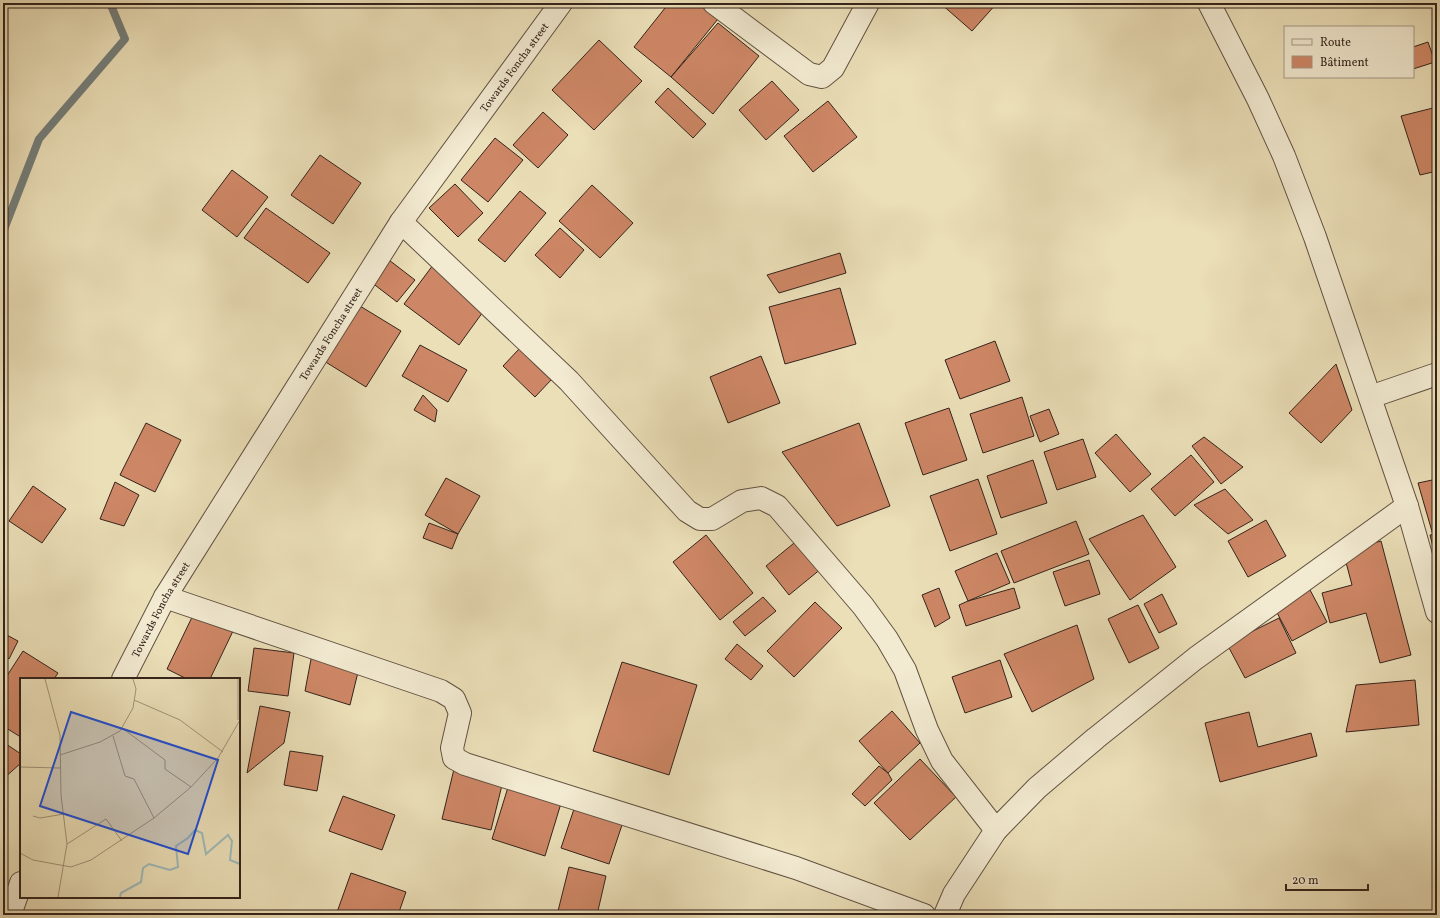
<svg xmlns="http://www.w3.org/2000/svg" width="1440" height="918" font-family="Vollkorn,serif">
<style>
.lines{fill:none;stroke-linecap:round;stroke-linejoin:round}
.stream{stroke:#747e7a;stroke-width:8}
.building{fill:#ce8766;stroke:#34231b}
.minor-casing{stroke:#625242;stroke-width:24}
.minor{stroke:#f2ead1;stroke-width:22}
.labels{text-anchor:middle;stroke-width:4;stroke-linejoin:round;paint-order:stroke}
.street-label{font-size:11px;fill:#34231b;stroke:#f2ead1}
.inset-river{fill:none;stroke:#9ebaba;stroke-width:2}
.inset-road{fill:none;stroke:#a29479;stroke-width:1}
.view{fill:#1d4ed8;fill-opacity:0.15;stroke:#1d4ed8;stroke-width:2}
.inset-edge{fill:none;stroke:#34231b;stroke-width:2}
</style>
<rect width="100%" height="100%" fill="#ebdfb8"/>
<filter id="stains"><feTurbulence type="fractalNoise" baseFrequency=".005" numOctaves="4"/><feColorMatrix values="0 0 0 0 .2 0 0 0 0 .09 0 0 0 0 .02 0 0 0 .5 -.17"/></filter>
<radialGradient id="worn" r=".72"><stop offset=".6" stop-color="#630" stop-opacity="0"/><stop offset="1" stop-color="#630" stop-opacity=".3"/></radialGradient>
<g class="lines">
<path class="stream" d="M 3,232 L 39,139 L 125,39 L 110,3"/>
</g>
<path class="building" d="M 669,3 L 708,3 L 722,14 L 671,77 L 634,47 Z
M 940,3 L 997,3 L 972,31 Z
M 718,23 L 759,56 L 713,114 L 671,77 Z
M 599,40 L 642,81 L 594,130 L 552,90 Z
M 1428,42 L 1435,62 L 1413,69 L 1413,47 Z
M 772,81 L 799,110 L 766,140 L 739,110 Z
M 668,88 L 706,124 L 693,138 L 655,102 Z
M 828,101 L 857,137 L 813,172 L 784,136 Z
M 1437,107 L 1437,171 L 1420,175 L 1401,116 Z
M 543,112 L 568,135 L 538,168 L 513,145 Z
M 495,138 L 523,160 L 488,202 L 461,180 Z
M 320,155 L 361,183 L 333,224 L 291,195 Z
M 232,170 L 268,197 L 237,237 L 202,210 Z
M 455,184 L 483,213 L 458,237 L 429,208 Z
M 592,185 L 633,223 L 600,258 L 559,221 Z
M 520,191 L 546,213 L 505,262 L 478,240 Z
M 266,208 L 330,253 L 308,283 L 244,238 Z
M 560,228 L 584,250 L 560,278 L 535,255 Z
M 840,253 L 846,273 L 779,293 L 767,275 Z
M 389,260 L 415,280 L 397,302 L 371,282 Z
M 433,265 L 488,305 L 459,345 L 404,304 Z
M 840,288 L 856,344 L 785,364 L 769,307 Z
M 360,306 L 401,331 L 366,387 L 324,361 Z
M 995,341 L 1010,381 L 960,399 L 945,360 Z
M 420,345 L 467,370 L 448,402 L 402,376 Z
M 519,349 L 551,380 L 535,397 L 503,366 Z
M 761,356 L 780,403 L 728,423 L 710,377 Z
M 1336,364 L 1352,410 L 1321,443 L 1289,413 Z
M 423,395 L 437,410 L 435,422 L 414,410 Z
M 1022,397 L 1034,436 L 983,453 L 970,414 Z
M 949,408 L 967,460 L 923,475 L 905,423 Z
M 1049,409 L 1059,434 L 1040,442 L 1030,416 Z
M 146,423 L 181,440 L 155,492 L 120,475 Z
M 859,423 L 890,506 L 837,526 L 782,452 Z
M 1116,434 L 1151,474 L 1130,492 L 1095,453 Z
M 1204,437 L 1243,467 L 1221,484 L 1192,446 Z
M 1083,439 L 1096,477 L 1057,490 L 1044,452 Z
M 1191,455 L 1214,482 L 1175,516 L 1151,489 Z
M 1033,460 L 1047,503 L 1001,518 L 987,476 Z
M 446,478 L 480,496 L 458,534 L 425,515 Z
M 978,479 L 997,534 L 950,551 L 930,496 Z
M 1437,479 L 1437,534 L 1433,535 L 1418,483 Z
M 115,482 L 139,495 L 124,526 L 100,519 Z
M 33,486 L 66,509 L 42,543 L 9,521 Z
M 1225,489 L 1253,520 L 1228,534 L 1194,505 Z
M 1143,515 L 1176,567 L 1130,600 L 1089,539 Z
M 1266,520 L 1286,556 L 1248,577 L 1228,541 Z
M 1076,521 L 1089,554 L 1014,583 L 1001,551 Z
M 429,523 L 458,534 L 452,549 L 423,538 Z
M 1437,534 L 1437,563 L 1430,535 Z
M 706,535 L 753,593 L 720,620 L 673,562 Z
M 799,539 L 822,568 L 789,595 L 766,566 Z
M 1381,541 L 1411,655 L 1380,663 L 1366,613 L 1330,623 L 1322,593 L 1352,585 L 1343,551 Z
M 997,553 L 1010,583 L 968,601 L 955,571 Z
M 1089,560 L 1100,594 L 1065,606 L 1053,572 Z
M 939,588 L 950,618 L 935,627 L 922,595 Z
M 1014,588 L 1020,608 L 966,626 L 959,605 L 968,601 Z
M 1309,588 L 1327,622 L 1292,641 L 1274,607 Z
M 1162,594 L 1177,624 L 1159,633 L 1144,604 Z
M 763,597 L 776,611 L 745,636 L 733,622 Z
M 815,602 L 842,628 L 794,677 L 767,651 Z
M 1138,605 L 1159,648 L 1129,663 L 1108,619 Z
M 195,611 L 234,629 L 210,679 L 187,679 L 167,669 Z
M 1279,618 L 1296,653 L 1245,678 L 1227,644 Z
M 1077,625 L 1094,679 L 1032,712 L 1004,654 Z
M 3,633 L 18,641 L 9,659 L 3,653 Z
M 737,644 L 763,666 L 751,680 L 725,659 Z
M 254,648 L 294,653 L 288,696 L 248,691 Z
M 23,651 L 58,673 L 54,679 L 21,679 L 21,733 L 19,736 L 3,726 L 3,682 Z
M 312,654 L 359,668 L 350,705 L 305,691 Z
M 1000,660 L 1012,697 L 965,713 L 952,677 Z
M 622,662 L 697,685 L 669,775 L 593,751 Z
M 1415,680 L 1419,725 L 1346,732 L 1356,685 Z
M 260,706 L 290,712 L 284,743 L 247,773 Z
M 892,711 L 920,743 L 888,773 L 859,741 Z
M 1249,712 L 1258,747 L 1311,733 L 1317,756 L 1220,782 L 1205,723 Z
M 3,742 L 21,754 L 21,763 L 3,779 Z
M 290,751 L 323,756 L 317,791 L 284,785 Z
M 920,759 L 956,797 L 910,840 L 874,803 Z
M 879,766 L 888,773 L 892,780 L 865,806 L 852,794 Z
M 454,769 L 503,781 L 491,830 L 442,819 Z
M 509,784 L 562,800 L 545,856 L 492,839 Z
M 343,796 L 395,815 L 382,850 L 329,831 Z
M 575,806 L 623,822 L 609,864 L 561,848 Z
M 569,867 L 606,876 L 597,915 L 557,915 Z
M 351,873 L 406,892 L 398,915 L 336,915 Z"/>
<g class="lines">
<defs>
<g id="minor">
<path d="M 714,3 L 809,74 L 822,77 L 833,68 L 868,3"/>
<path d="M 1209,3 L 1258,99 L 1284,156 L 1315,237 L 1407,506 L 1437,612"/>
<path d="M 401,222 L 569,381 L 687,511 L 700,519 L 712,519 L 742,501 L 761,498 L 777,506 L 863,606 L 887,639 L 905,670 L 927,730 L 942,761 L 996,830"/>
<path d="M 1370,397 L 1437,374"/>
<path d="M 165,597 L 441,691 L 454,699 L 460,713 L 452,748 L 454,758 L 465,764 L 796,868 L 924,915"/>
<path id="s1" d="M 123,679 L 165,597 L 401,222 L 561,3"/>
<path d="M 10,915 L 21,883"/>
<path d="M 945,915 L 954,894 L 996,830 L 1037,788 L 1096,738 L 1196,658 L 1407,506"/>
</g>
</defs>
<use href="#minor" class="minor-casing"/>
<use href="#minor" class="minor"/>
</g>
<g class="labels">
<g class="street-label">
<text dy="4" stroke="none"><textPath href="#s1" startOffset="727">Towards Foncha street</textPath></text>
<text dy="4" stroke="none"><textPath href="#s1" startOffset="403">Towards Foncha street</textPath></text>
<text dy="4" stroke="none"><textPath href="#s1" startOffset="79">Towards Foncha street</textPath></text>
</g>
</g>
<g transform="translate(20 678)">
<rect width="220" height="220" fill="#ebdfb8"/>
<path class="inset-river" d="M 100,219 L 101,215 L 121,204 L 123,190 L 129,186 L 150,192 L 158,189 L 156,168 L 168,160 L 175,152 L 182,155 L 186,176 L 208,157 L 212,163 L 210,182 L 220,186"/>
<path class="inset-road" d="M 25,1 L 40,57 L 41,117 L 47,166 L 38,219M 218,1 L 218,42M 114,22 L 160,42 L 203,74M 102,50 L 145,82 L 145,91 L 171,109M 93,58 L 105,98 L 114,101 L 134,140M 40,77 L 80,64 L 100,53 L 113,30 L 116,11 L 113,1M 0,89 L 40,90M 13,138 L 20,140 L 44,136M 47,166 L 86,141 L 102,163M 0,175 L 13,182 L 51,189 L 71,182 L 134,140 L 171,109 L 198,80 L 220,42"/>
<path class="view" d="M 51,34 L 198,82 L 168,176 L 20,128 Z"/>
<rect width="220" height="220" class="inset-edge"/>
</g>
<rect width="1440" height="918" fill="none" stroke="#ebdfb8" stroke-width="16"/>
<rect x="4" y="4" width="1432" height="910" fill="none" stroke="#34231b" stroke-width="2"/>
<rect x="8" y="8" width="1424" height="902" fill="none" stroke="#34231b"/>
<rect x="1284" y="26" width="130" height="52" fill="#f2ead1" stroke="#a69a88"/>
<rect x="1292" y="39" width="20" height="6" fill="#f2ead1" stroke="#a69a88"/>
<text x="1320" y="46" font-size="12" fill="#34231b">Route</text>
<rect x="1292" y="56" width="20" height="12" fill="#ce8766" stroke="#a69a88"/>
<text x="1320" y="66" font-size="12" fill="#34231b">Bâtiment</text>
<path d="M1286 884v6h82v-6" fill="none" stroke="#34231b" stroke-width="2"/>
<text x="1292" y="884" font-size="12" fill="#34231b" stroke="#f2ead1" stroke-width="3" paint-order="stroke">20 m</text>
<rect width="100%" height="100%" filter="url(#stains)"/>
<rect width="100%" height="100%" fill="url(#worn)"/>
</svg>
